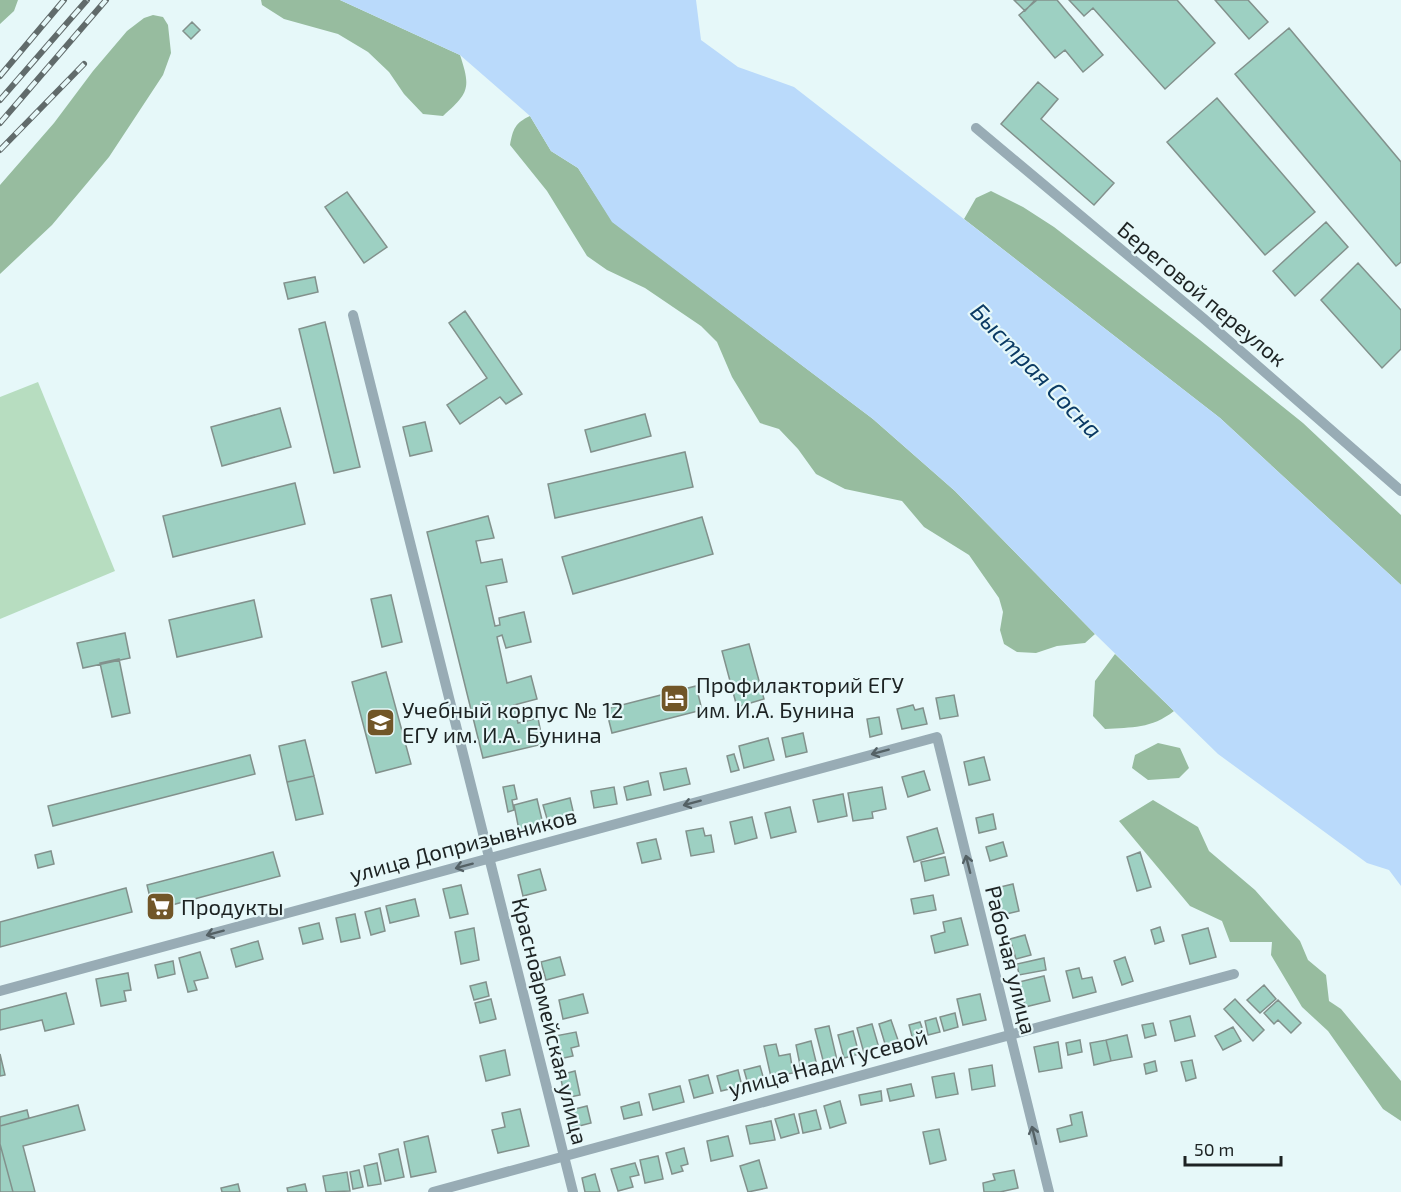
<svg xmlns="http://www.w3.org/2000/svg" width="1401" height="1192" font-family="'Exo 2',sans-serif">
<style>
.green{fill:#b7ddc0}
.forest{fill:#97bc9f}
.water{fill:#badafb}
.building{fill:#9dd0c2;stroke:#82918c;stroke-width:1.5}
.lines{fill:none;stroke-linecap:round;stroke-linejoin:round}
.street{stroke:#98acb5;stroke-width:10}
.rail-casing{stroke:#616b6b;stroke-width:6}
.rail{stroke:#e6f8f9;stroke-width:4;stroke-dasharray:11;stroke-linecap:butt}
.oneway{stroke:#546165}
.labels{text-anchor:middle;stroke-width:4.5;stroke-linejoin:round;paint-order:stroke}
.street-label{font-size:22px;fill:#1d2323;stroke:#e6f8f9}
.poi-label{font-size:22px;fill:#1d2323;stroke:#e6f8f9;text-anchor:start}
.water-label{font-size:24px;font-style:italic;fill:#0a3a64;stroke:#e6f8f9}
</style>
<rect width="100%" height="100%" fill="#e6f8f9"/>
<path class="green" d="M 38,382 L 115,571 L 0,619 L 0,397 Z"/>
<path class="forest" d="M 0,0 L 18,0 L 14,11 L 0,24 Z
M 261,0 L 340,0 L 460,55 C 471,88 469,93 443,116 L 423,114 L 404,94 L 389,72 L 368,52 L 338,34 L 284,19 L 262,5 Z
M 153,15 L 163,17 L 168,25 L 171,53 L 163,75 L 109,157 L 52,225 L 0,274 L 0,185 L 54,123 L 93,71 L 127,31 L 144,18 Z
M 530,116 L 551,151 L 578,168 L 613,222 L 873,419 L 955,491 L 1095,634 L 1085,643 L 1057,646 L 1036,653 L 1017,652 L 1004,644 L 1000,630 L 1003,612 L 999,598 L 969,555 L 924,527 L 902,501 L 845,489 L 816,474 L 798,449 L 779,429 L 760,423 L 732,377 L 717,342 L 701,326 L 645,288 L 607,270 L 587,256 L 547,191 L 510,145 C 513,129 515,123 530,116 Z
M 991,191 L 1023,207 L 1054,227 L 1200,340 L 1303,423 L 1401,515 L 1401,585 L 1220,418 L 964,219 L 976,198 Z
M 1115,654 L 1174,711 C 1151,729 1132,727 1105,729 L 1093,716 L 1095,681 Z
M 1158,743 L 1180,748 L 1189,768 L 1179,778 L 1148,780 L 1132,768 L 1135,755 Z
M 1153,800 L 1198,827 L 1209,851 L 1255,890 L 1300,941 L 1308,960 L 1326,975 L 1329,1001 L 1341,1009 L 1401,1081 L 1401,1121 L 1383,1109 L 1328,1031 L 1302,1007 L 1271,955 L 1272,942 L 1230,942 L 1222,921 L 1190,906 L 1119,821 Z"/>
<path class="water" d="M 340,0 L 696,0 L 701,40 L 738,67 L 794,87 L 1220,418 L 1401,585 L 1401,886 L 1389,870 L 1367,863 L 1218,754 L 1095,634 L 955,491 L 873,419 L 612,222 L 578,168 L 551,151 L 530,116 L 460,55 Z"/>
<path class="building" d="M 1014,0 L 1035,0 L 1025,11 Z
M 1037,0 L 1057,0 L 1103,55 L 1083,72 L 1065,50 L 1055,58 L 1019,15 Z
M 1069,0 L 1177,0 L 1215,43 L 1165,89 L 1093,8 L 1084,16 Z
M 1215,0 L 1248,0 L 1268,22 L 1249,39 Z
M 192,22 L 200,30 L 191,39 L 183,31 Z
M 1289,28 L 1401,162 L 1401,262 L 1396,266 L 1235,74 Z
M 1038,82 L 1058,99 L 1041,119 L 1114,183 L 1094,205 L 1001,124 Z
M 1217,98 L 1315,212 L 1265,255 L 1167,142 Z
M 347,192 L 387,247 L 364,263 L 325,207 Z
M 1326,222 L 1348,247 L 1295,296 L 1273,271 Z
M 1358,263 L 1401,310 L 1401,349 L 1382,368 L 1321,300 Z
M 315,277 L 318,292 L 288,299 L 284,283 Z
M 465,311 L 522,394 L 506,404 L 500,397 L 460,424 L 447,405 L 487,378 L 449,323 Z
M 325,322 L 360,467 L 334,473 L 299,329 Z
M 280,408 L 291,447 L 222,466 L 211,427 Z
M 645,414 L 651,436 L 591,452 L 585,430 Z
M 425,422 L 432,451 L 410,456 L 403,427 Z
M 685,452 L 693,487 L 555,518 L 548,484 Z
M 295,483 L 305,524 L 173,557 L 163,516 Z
M 488,516 L 494,538 L 476,541 L 481,563 L 502,559 L 507,582 L 486,586 L 495,626 L 500,625 L 499,618 L 524,612 L 531,642 L 506,648 L 502,635 L 497,637 L 507,683 L 531,676 L 537,699 L 514,705 L 518,723 L 538,718 L 543,744 L 483,758 L 427,532 Z
M 702,517 L 713,554 L 573,594 L 562,557 Z
M 391,595 L 402,642 L 382,647 L 371,599 Z
M 254,600 L 262,637 L 177,657 L 169,620 Z
M 125,633 L 130,658 L 83,668 L 77,643 Z
M 749,644 L 764,699 L 737,707 L 722,651 Z
M 119,659 L 130,713 L 112,717 L 100,663 Z
M 386,672 L 411,764 L 376,773 L 352,682 Z
M 696,686 L 702,710 L 612,733 L 606,709 Z
M 954,695 L 958,716 L 940,719 L 936,698 Z
M 913,705 L 915,710 L 923,708 L 927,724 L 902,729 L 897,709 Z
M 879,717 L 882,734 L 870,737 L 867,719 Z
M 803,733 L 807,752 L 786,757 L 782,738 Z
M 768,738 L 774,760 L 744,768 L 739,746 Z
M 305,740 L 314,776 L 287,782 L 279,746 Z
M 734,754 L 739,770 L 731,772 L 727,756 Z
M 250,755 L 255,774 L 53,826 L 48,806 Z
M 984,757 L 990,780 L 969,785 L 964,762 Z
M 686,768 L 690,784 L 664,790 L 660,773 Z
M 924,771 L 930,790 L 908,797 L 902,777 Z
M 314,776 L 323,814 L 296,820 L 287,782 Z
M 648,781 L 651,795 L 627,800 L 624,787 Z
M 514,785 L 517,799 L 512,800 L 514,810 L 508,812 L 503,787 Z
M 614,787 L 617,804 L 594,808 L 591,791 Z
M 882,787 L 886,809 L 872,812 L 873,818 L 853,821 L 848,793 Z
M 843,794 L 847,816 L 818,822 L 813,800 Z
M 570,798 L 574,815 L 548,822 L 543,805 Z
M 537,799 L 543,824 L 519,830 L 514,805 Z
M 790,807 L 796,832 L 771,838 L 765,813 Z
M 993,814 L 996,829 L 979,833 L 976,818 Z
M 752,817 L 757,838 L 735,844 L 730,822 Z
M 703,828 L 705,836 L 711,835 L 714,852 L 691,856 L 686,831 Z
M 937,828 L 944,853 L 914,862 L 907,837 Z
M 656,839 L 661,859 L 642,863 L 637,843 Z
M 1003,842 L 1007,856 L 990,861 L 986,847 Z
M 51,851 L 54,864 L 38,868 L 35,855 Z
M 273,852 L 280,876 L 153,910 L 147,885 Z
M 1140,852 L 1151,887 L 1137,891 L 1127,857 Z
M 945,857 L 949,875 L 925,881 L 921,862 Z
M 540,869 L 546,890 L 523,896 L 518,875 Z
M 1013,884 L 1019,911 L 1002,915 L 996,888 Z
M 461,885 L 468,914 L 450,918 L 443,889 Z
M 126,888 L 132,912 L 0,947 L 0,922 Z
M 933,895 L 936,910 L 914,914 L 911,899 Z
M 415,899 L 419,916 L 390,923 L 386,906 Z
M 380,908 L 385,931 L 371,935 L 365,912 Z
M 355,914 L 360,938 L 341,942 L 336,918 Z
M 961,918 L 968,945 L 935,953 L 931,936 L 945,932 L 943,922 Z
M 319,923 L 323,939 L 303,944 L 299,928 Z
M 1160,927 L 1164,941 L 1155,944 L 1151,930 Z
M 474,928 L 479,960 L 461,964 L 455,932 Z
M 1208,928 L 1216,957 L 1190,964 L 1182,935 Z
M 1025,935 L 1031,955 L 1016,959 L 1010,939 Z
M 258,941 L 263,959 L 236,967 L 231,949 Z
M 200,952 L 208,978 L 194,981 L 197,990 L 188,992 L 179,958 Z
M 560,957 L 565,975 L 546,980 L 541,962 Z
M 1125,957 L 1133,981 L 1122,985 L 1114,961 Z
M 1044,958 L 1046,970 L 1019,975 L 1017,964 Z
M 173,961 L 175,974 L 158,978 L 155,965 Z
M 1079,968 L 1082,979 L 1092,977 L 1096,992 L 1073,998 L 1066,971 Z
M 128,973 L 131,990 L 124,991 L 126,1001 L 101,1006 L 96,979 Z
M 1044,976 L 1050,1001 L 1025,1007 L 1019,982 Z
M 486,982 L 489,996 L 474,1000 L 470,986 Z
M 1264,985 L 1276,999 L 1260,1013 L 1247,1000 Z
M 66,993 L 74,1024 L 45,1031 L 42,1020 L 0,1030 L 0,1010 Z
M 583,994 L 588,1013 L 563,1019 L 559,1000 Z
M 980,994 L 986,1020 L 963,1025 L 957,999 Z
M 491,999 L 496,1019 L 480,1023 L 475,1003 Z
M 1235,999 L 1264,1030 L 1253,1041 L 1224,1009 Z
M 1278,1000 L 1301,1023 L 1291,1033 L 1278,1020 L 1274,1024 L 1264,1013 Z
M 955,1013 L 958,1027 L 944,1031 L 940,1017 Z
M 1190,1016 L 1195,1036 L 1175,1041 L 1170,1021 Z
M 936,1018 L 940,1032 L 928,1035 L 925,1021 Z
M 891,1020 L 899,1043 L 886,1047 L 879,1024 Z
M 920,1022 L 925,1036 L 913,1040 L 909,1025 Z
M 1153,1023 L 1156,1035 L 1145,1038 L 1142,1025 Z
M 872,1024 L 879,1048 L 864,1053 L 857,1028 Z
M 829,1026 L 837,1060 L 824,1064 L 815,1029 Z
M 1233,1027 L 1241,1041 L 1223,1050 L 1215,1036 Z
M 853,1031 L 859,1054 L 844,1058 L 838,1035 Z
M 576,1032 L 579,1046 L 571,1048 L 573,1056 L 559,1059 L 555,1036 Z
M 1127,1035 L 1132,1057 L 1111,1061 L 1106,1040 Z
M 1080,1040 L 1082,1052 L 1068,1055 L 1066,1043 Z
M 1106,1040 L 1111,1061 L 1094,1065 L 1090,1043 Z
M 811,1041 L 817,1066 L 801,1070 L 796,1045 Z
M 1058,1042 L 1062,1068 L 1039,1072 L 1034,1047 Z
M 776,1044 L 779,1056 L 790,1054 L 793,1073 L 771,1077 L 764,1046 Z
M 505,1050 L 510,1075 L 486,1081 L 480,1056 Z
M 0,1054 L 5,1075 L 0,1076 Z
M 1192,1060 L 1196,1078 L 1186,1081 L 1181,1062 Z
M 1155,1061 L 1157,1071 L 1146,1074 L 1144,1064 Z
M 992,1065 L 995,1086 L 972,1090 L 969,1069 Z
M 760,1066 L 764,1080 L 748,1084 L 744,1070 Z
M 738,1070 L 742,1086 L 721,1091 L 717,1076 Z
M 575,1071 L 580,1095 L 565,1098 L 560,1075 Z
M 954,1073 L 958,1094 L 936,1098 L 932,1077 Z
M 708,1075 L 713,1093 L 694,1098 L 689,1080 Z
M 911,1084 L 914,1096 L 890,1101 L 887,1089 Z
M 680,1086 L 684,1102 L 653,1110 L 649,1094 Z
M 881,1091 L 882,1101 L 861,1105 L 859,1095 Z
M 840,1101 L 846,1123 L 830,1128 L 824,1106 Z
M 639,1102 L 642,1115 L 624,1119 L 621,1107 Z
M 78,1105 L 85,1130 L 23,1146 L 35,1192 L 13,1192 L 0,1144 L 0,1126 Z
M 587,1106 L 591,1123 L 571,1128 L 567,1111 Z
M 520,1109 L 529,1146 L 498,1153 L 492,1130 L 505,1127 L 502,1113 Z
M 27,1110 L 29,1118 L 0,1126 L 0,1117 Z
M 816,1110 L 821,1129 L 803,1133 L 799,1114 Z
M 1082,1112 L 1087,1136 L 1060,1142 L 1057,1129 L 1072,1125 L 1070,1115 Z
M 794,1114 L 799,1133 L 781,1138 L 775,1119 Z
M 771,1121 L 775,1140 L 750,1144 L 746,1126 Z
M 939,1129 L 946,1160 L 930,1164 L 923,1132 Z
M 428,1136 L 436,1172 L 411,1177 L 404,1142 Z
M 728,1136 L 733,1156 L 711,1161 L 707,1141 Z
M 0,1144 L 13,1192 L 0,1192 Z
M 684,1148 L 688,1164 L 681,1166 L 683,1171 L 672,1174 L 666,1153 Z
M 398,1149 L 404,1177 L 385,1181 L 379,1154 Z
M 658,1156 L 663,1179 L 645,1183 L 640,1160 Z
M 759,1160 L 767,1188 L 748,1192 L 740,1166 Z
M 377,1163 L 381,1184 L 368,1186 L 364,1166 Z
M 635,1163 L 639,1175 L 630,1177 L 633,1187 L 618,1191 L 611,1169 Z
M 359,1170 L 363,1187 L 353,1189 L 350,1172 Z
M 1014,1170 L 1018,1188 L 1000,1192 L 984,1192 L 983,1183 L 995,1180 L 993,1174 Z
M 347,1172 L 350,1191 L 326,1192 L 323,1176 Z
M 595,1174 L 600,1192 L 585,1192 L 582,1178 Z
M 238,1184 L 240,1192 L 222,1192 L 221,1188 Z
M 305,1184 L 307,1192 L 288,1192 L 287,1188 Z"/>
<g class="lines">
<path class="street" d="M 976,128 L 1203,318 L 1401,491
M 353,315 L 573,1192
M 0,991 L 937,737 L 1049,1192
M 433,1192 L 1234,974"/>
<defs>
<path id="rail" d="M 0,76 L 64,0
M 0,100 L 87,0
M 0,123 L 106,0
M 0,150 L 84,64"/>
</defs>
<use href="#rail" class="rail-casing"/>
<use href="#rail" class="rail"/>
</g>
<defs><path id="oneway-shaft" d="M-6 0H5M1.5-3L5.5 0L1.5 3" fill="none" stroke-width="1.6" stroke-linecap="round" stroke-linejoin="round" transform="scale(1.5)"/></defs>
<g class="oneway">
<use href="#oneway-shaft" transform="translate(880 752) rotate(165)"/>
<use href="#oneway-shaft" transform="translate(692 803) rotate(165)"/>
<use href="#oneway-shaft" transform="translate(968 864) rotate(-104)"/>
<use href="#oneway-shaft" transform="translate(464 866) rotate(165)"/>
<use href="#oneway-shaft" transform="translate(215 933) rotate(165)"/>
<use href="#oneway-shaft" transform="translate(1034 1135) rotate(-104)"/>
</g>
<defs>
<symbol id="hotel-square" viewBox="-11 -11 22 22"><rect x="-9" y="-9" width="18" height="18" rx="4" fill="#715628" stroke="#e6f8f9"/><path d="M-6-4.5h1.5V1H6V5H4.5V3h-9V5H-6ZM-4 0a1.8 1.8 0 1 1 3.6 0ZM.5 0V-2.5h3Q6-2.5 6 0Z" fill="#fff"/></symbol>
<symbol id="university-square" viewBox="-11 -11 22 22"><rect x="-9" y="-9" width="18" height="18" rx="4" fill="#715628" stroke="#e6f8f9"/><path d="M0-5L7-2L0 1L-7-2ZM-4 1L0 2.5L4 1V4Q0 6-4 4Z" fill="#fff"/></symbol>
<symbol id="supermarket-square" viewBox="-11 -11 22 22"><rect x="-9" y="-9" width="18" height="18" rx="4" fill="#715628" stroke="#e6f8f9"/><path d="M-6-5.5h2.5l.6 2H6L4.5 2H-2.5L-4.4-4H-6ZM-1.5 3.2a1.3 1.3 0 1 0 .1 0ZM3 3.2a1.3 1.3 0 1 0 .1 0Z" fill="#fff"/></symbol>
</defs>
<g fill-rule="evenodd">
<use href="#hotel-square" x="658" y="682" width="33" height="33"/>
<use href="#university-square" x="364" y="706" width="33" height="33"/>
<use href="#supermarket-square" x="144" y="890" width="33" height="33"/>
</g>
<g class="labels">
<g class="street-label">
<text transform="translate(1202 294) rotate(40)" y="8">Береговой переулок</text>
<text transform="translate(463 845) rotate(-15)" y="8">улица Допризывников</text>
<text transform="translate(1011 960) rotate(76)" y="8">Рабочая улица</text>
<text transform="translate(550 1021) rotate(76)" y="8">Красноармейская улица</text>
<text transform="translate(828 1063) rotate(-15)" y="8">улица Нади Гусевой</text>
</g>
<g class="poi-label">
<text x="696" y="693">Профилакторий ЕГУ<tspan x="696" dy="25">им. И.А. Бунина</tspan></text>
<text x="402" y="718">Учебный корпус № 12<tspan x="402" dy="25">ЕГУ им. И.А. Бунина</tspan></text>
<text x="181" y="915">Продукты</text>
</g>
<g class="water-label">
<text transform="translate(1036 371) rotate(46)" y="8">Быстрая Сосна</text>
</g>
</g>
<path d="M1185 1156v9h96v-9" fill="none" stroke="#1d2323" stroke-width="3"/>
<text x="1194" y="1156" font-size="18" fill="#1d2323" stroke="#e6f8f9" stroke-width="4.5" paint-order="stroke">50 m</text>
</svg>
